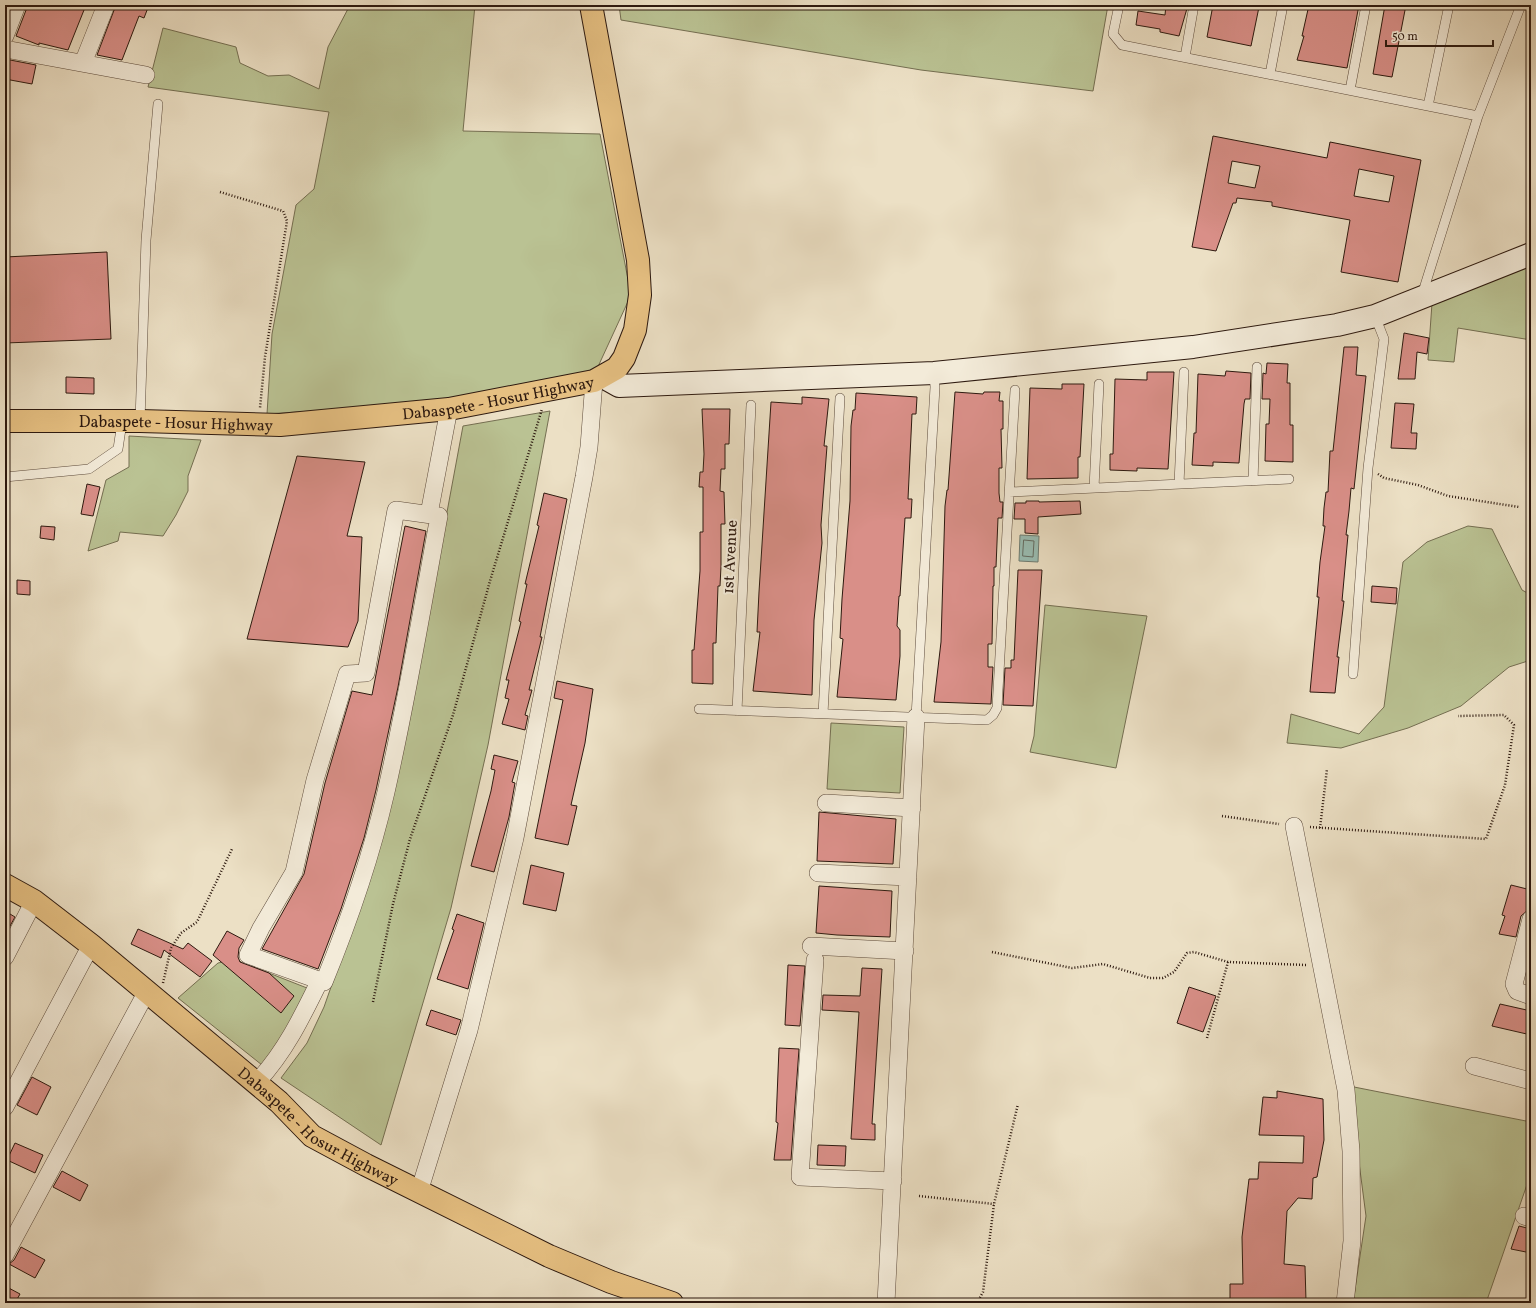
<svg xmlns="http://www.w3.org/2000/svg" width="1536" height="1308" font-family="Vollkorn,serif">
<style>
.green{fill:#bac293;stroke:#746e51}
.water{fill:#99bdb3;stroke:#6e7b71}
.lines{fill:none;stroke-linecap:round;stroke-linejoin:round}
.shore{stroke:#636b61;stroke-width:1}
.building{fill:#d98f88;stroke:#2d190f;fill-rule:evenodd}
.lane-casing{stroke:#5d4b3c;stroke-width:10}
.street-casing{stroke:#5d4b3c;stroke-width:18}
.secondary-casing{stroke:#2d190f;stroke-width:24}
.highway-casing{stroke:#2d190f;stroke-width:24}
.path{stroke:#2d190f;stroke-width:2.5;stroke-dasharray:1 2;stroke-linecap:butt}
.lane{stroke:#f3ebd9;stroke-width:9}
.street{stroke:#f3ebd9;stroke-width:17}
.secondary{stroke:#f3ebd9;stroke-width:22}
.highway{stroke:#e6c082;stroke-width:22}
.labels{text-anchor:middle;stroke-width:4;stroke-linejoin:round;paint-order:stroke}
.street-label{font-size:16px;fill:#2d190f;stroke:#f3ebd9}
</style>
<rect width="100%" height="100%" fill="#ece0c5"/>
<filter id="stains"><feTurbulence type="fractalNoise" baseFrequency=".005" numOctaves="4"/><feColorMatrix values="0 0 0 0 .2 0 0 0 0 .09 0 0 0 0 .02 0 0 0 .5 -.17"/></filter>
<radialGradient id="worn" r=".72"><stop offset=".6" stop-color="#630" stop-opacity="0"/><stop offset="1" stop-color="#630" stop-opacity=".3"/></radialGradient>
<path class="green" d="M 350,5 L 475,5 L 463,131 L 600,134 L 631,295 L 596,371 L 430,403 L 267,414 L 272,334 L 296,205 L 314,189 L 329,112 L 148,87 L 163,28 L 236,47 L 240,63 L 268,76 L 289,75 L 319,89 L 328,47 Z
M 619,5 L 1108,5 L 1093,91 L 921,70 L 621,20 Z
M 1531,265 L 1531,340 L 1458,328 L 1454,362 L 1428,360 L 1432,303 Z
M 550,411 L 488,745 L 451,908 L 381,1145 L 281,1078 L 307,1043 L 324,1007 L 344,950 L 421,652 L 463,426 Z
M 129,436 L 201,440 L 188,476 L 188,491 L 176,515 L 163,536 L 120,532 L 118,541 L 88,551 L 106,480 L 129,467 Z
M 1468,526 L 1492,529 L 1522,590 L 1531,595 L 1531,660 L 1509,667 L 1461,706 L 1408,728 L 1341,748 L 1287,743 L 1291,714 L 1359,734 L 1384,707 L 1403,562 L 1427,542 Z
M 1045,605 L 1147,616 L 1116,768 L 1030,752 L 1034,736 Z
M 831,723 L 904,727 L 900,793 L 827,789 Z
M 237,959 L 249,968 L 251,966 L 307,988 L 292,1028 L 262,1065 L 178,998 L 218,963 Z
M 1349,1086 L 1531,1122 L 1531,1173 L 1486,1303 L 1353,1303 L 1366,1216 Z"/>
<path class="water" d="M 1020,535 L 1039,536 L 1038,562 L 1019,561 Z"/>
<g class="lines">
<path class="shore" d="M 1024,540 L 1034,541 L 1033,557 L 1023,556 Z"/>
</g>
<path class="building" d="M 28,5 L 86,5 L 68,50 L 39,43 L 39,45 L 16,36 Z
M 116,5 L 149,5 L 144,18 L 139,16 L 122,60 L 97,55 Z
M 1166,5 L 1188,5 L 1179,36 L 1160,32 L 1160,29 L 1136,25 L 1138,11 L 1165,15 Z
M 1213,5 L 1247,5 L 1259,7 L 1251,46 L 1207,37 Z
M 1309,5 L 1359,5 L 1347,68 L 1297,60 L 1304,36 L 1302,36 Z
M 1385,5 L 1406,5 L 1392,77 L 1373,74 Z
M 5,59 L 36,65 L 32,84 L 5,79 Z
M 1213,136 L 1327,158 L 1330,142 L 1421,160 L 1398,282 L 1341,272 L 1350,220 L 1272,206 L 1272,202 L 1237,198 L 1236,203 L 1233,203 L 1216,251 L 1192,247 ZM 1232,161 L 1260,166 L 1255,188 L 1228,183 ZM 1359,169 L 1394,176 L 1389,202 L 1354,196 Z
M 107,252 L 111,339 L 5,343 L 5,257 Z
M 1404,333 L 1429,338 L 1427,354 L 1417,352 L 1415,379 L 1398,379 Z
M 1344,347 L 1358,347 L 1356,375 L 1366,376 L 1354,489 L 1351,488 L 1349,511 L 1346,535 L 1348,535 L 1342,601 L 1344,601 L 1337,657 L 1339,657 L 1335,693 L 1310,692 L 1319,597 L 1317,597 L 1320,562 L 1325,526 L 1323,526 L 1324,508 L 1326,492 L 1328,492 L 1330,451 L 1333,451 Z
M 1267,363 L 1288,364 L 1287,383 L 1290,383 L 1290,425 L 1293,425 L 1293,462 L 1265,461 L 1266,424 L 1269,424 L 1270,399 L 1262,399 L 1263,373 L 1266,374 Z
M 1226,371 L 1251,373 L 1250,399 L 1245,399 L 1244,404 L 1239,463 L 1213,462 L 1213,466 L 1192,465 L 1194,433 L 1196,433 L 1198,374 L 1225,376 Z
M 1147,372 L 1174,372 L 1168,469 L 1137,468 L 1137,471 L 1110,470 L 1110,454 L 1113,454 L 1115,379 L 1147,380 Z
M 66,377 L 94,378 L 94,394 L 66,393 Z
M 1062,384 L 1084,384 L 1080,457 L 1078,457 L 1078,478 L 1027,479 L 1030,388 L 1062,389 Z
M 955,392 L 983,394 L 984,392 L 1000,392 L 999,401 L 1003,401 L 1003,429 L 1001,429 L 1002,468 L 999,468 L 999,493 L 1000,502 L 1003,502 L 1002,518 L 998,518 L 996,567 L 994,567 L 994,586 L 993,586 L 992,644 L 988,644 L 988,667 L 993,667 L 991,704 L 934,702 L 941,642 L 945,506 L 947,490 L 948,490 Z
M 856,393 L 917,397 L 916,414 L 912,414 L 908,499 L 912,499 L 911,518 L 905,518 L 900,596 L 899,596 L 897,626 L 900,630 L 900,656 L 896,700 L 837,697 L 843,639 L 840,638 L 842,599 L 850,501 L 851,426 L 853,410 L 855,410 Z
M 802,397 L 829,399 L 824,446 L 827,446 L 821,525 L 822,543 L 814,620 L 812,695 L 753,691 L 760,632 L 757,632 L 759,592 L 771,402 L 802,404 Z
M 1395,403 L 1414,404 L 1411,433 L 1417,433 L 1416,449 L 1391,448 Z
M 702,409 L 730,409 L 729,444 L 725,444 L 725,469 L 721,469 L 720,491 L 724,492 L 725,524 L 721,524 L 721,566 L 720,586 L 718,586 L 716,643 L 713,643 L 713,684 L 692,683 L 692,650 L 694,650 L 700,571 L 700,532 L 703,532 L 703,487 L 699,487 L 700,472 L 703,472 L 704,454 Z
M 297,456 L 365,462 L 347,536 L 362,537 L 358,621 L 348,647 L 247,639 Z
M 87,484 L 100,487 L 93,516 L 81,514 Z
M 544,493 L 567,499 L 540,637 L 542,637 L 529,690 L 532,690 L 525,715 L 528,716 L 525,730 L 502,724 L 509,699 L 505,698 L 509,680 L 506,680 L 521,622 L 519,621 L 527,584 L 525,584 L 539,526 L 537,525 Z
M 1026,501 L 1039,501 L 1039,502 L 1080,501 L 1081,514 L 1038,517 L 1038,534 L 1025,533 L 1025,519 L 1014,519 L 1015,503 L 1026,503 Z
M 41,526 L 55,527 L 54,540 L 40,538 Z
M 405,526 L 426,531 L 398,687 L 376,790 L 364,838 L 341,909 L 318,969 L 262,949 L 304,874 L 325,783 L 352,691 L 372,695 Z
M 1018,570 L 1042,570 L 1033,706 L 1003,705 L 1005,668 L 1011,668 L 1011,660 L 1014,660 Z
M 17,580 L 30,581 L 30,595 L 17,594 Z
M 1372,586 L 1397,588 L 1396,604 L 1371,602 Z
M 557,681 L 593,689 L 585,743 L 571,805 L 577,806 L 568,845 L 535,838 L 563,700 L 554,698 Z
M 494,755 L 518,761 L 512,782 L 515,783 L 509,817 L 494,872 L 471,866 L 491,791 L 495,770 L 491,769 Z
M 819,812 L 896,819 L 893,864 L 817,861 Z
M 531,865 L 564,873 L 556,911 L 523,904 Z
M 1511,885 L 1531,890 L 1528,910 L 1521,916 L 1516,937 L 1499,934 L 1505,916 L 1502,915 Z
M 819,886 L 892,891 L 890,937 L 837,935 L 816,933 Z
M 5,911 L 15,917 L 5,935 Z
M 457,914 L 484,923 L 468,989 L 437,979 L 454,930 L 452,929 Z
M 138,929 L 183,949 L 188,943 L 212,961 L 200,977 L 164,950 L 161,958 L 131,944 Z
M 227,931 L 244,940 L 239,948 L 238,957 L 240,962 L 269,973 L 294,996 L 281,1013 L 213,955 Z
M 788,965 L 805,966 L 800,1026 L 785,1025 Z
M 862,968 L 882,969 L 872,1124 L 875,1124 L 875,1140 L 851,1139 L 859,1012 L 822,1010 L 823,995 L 860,996 Z
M 1189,987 L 1216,996 L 1203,1032 L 1177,1023 Z
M 1500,1004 L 1531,1011 L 1531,1035 L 1492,1026 Z
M 431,1010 L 461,1020 L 456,1035 L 426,1025 Z
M 779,1048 L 799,1049 L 791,1160 L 774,1160 L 778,1123 L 776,1122 Z
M 32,1077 L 51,1087 L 37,1115 L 17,1105 Z
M 1277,1091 L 1323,1099 L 1324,1140 L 1317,1177 L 1313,1178 L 1312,1199 L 1298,1198 L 1287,1211 L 1284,1264 L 1305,1266 L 1306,1301 L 1230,1302 L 1230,1284 L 1243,1284 L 1242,1237 L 1249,1179 L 1258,1179 L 1259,1162 L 1303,1163 L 1304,1136 L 1259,1135 L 1263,1097 L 1277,1098 Z
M 15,1143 L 43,1155 L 35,1173 L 7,1160 Z
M 818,1145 L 846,1146 L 845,1166 L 817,1165 Z
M 62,1171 L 88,1185 L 80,1201 L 53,1187 Z
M 1519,1226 L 1531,1229 L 1531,1253 L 1511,1249 Z
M 21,1247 L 45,1260 L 35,1278 L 9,1264 L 14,1260 Z
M 5,1286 L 20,1294 L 15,1303 L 5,1300 Z"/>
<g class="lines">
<defs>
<path id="lane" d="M 1119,5 L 1113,34 L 1122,45 L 1478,116
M 1185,57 L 1194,5
M 1270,74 L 1283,5
M 1350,90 L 1366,5
M 1428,106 L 1449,5
M 1422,295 L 1478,116 L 1521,5
M 140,421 L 146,240 L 158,104
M 5,477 L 89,469 L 118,449 L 122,422
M 1253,481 L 1257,367
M 1179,484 L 1184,372
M 1094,488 L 1099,384
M 1009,492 L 1289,479
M 1353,674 L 1368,468 L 1384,339 L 1375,316
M 699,709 L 987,720 L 993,715 L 997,708 L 1015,390
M 737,711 L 751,405
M 823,714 L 840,398
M 916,717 L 935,387 L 934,373"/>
<path id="street" d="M 5,36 L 17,5
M 5,49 L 146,75
M 83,63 L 106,5
M 396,510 L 439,516 C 422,608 407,701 386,792 C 371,857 349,921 324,982 L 248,955 L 261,928 L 294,872 L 315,780 L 347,674 L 366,673 Z
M 429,514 L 449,409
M 826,803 L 912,808
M 1294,826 L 1346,1090 L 1351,1151 L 1352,1241 L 1345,1303
M 818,873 L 908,877
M 1531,919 L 1514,984 L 1517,991 L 1531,996
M 811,946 L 905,951
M 5,957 L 34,901
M 815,960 L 800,1177 L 893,1181
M 1474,1066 L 1531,1081
M 257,1082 C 285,1052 302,1017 320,980
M 5,1107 L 91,945
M 419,1192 L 469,1030 L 515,838 L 584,477 L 589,447 L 594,381
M 1524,1216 L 1531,1218
M 5,1255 L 146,993
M 886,1303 L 916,717"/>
<path id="secondary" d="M 603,377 L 619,386 L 934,373 L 1193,347 L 1337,325 L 1375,316 L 1531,254"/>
<g id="highway">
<path id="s1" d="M 5,421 L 140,421 L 280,425 L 449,409 L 594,381 L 617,368 L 624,358 L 635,330 L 640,295 L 638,260 L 591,5"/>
<path id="s2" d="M 5,885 L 34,901 L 91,945 L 279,1102 L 312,1136 L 366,1165 L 549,1256 L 611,1282 L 672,1303"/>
</g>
</defs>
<use href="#lane" class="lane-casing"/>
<use href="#street" class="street-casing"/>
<use href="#secondary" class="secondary-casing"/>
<use href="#highway" class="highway-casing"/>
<path class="path" d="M 220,192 L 283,211 L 287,221 L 265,357 L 260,408
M 1378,474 L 1384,478 L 1418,485 L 1448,496 L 1519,507
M 1222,816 L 1279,824
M 1310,827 L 1486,839 L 1505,785 L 1514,725 L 1504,715 L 1458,716
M 1320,828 L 1327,769
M 992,952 L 1072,968 L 1103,964 L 1150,978 L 1163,978 L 1174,972 L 1187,953 L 1194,952 L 1228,962 L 1306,965
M 163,983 L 171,948 L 181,933 L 197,922 L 232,849
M 373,1002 L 393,904 L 410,839 L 453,715 L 490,581 L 542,409
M 1207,1038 L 1228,962
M 919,1196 L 994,1204
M 977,1303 L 983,1292 L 994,1204 L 1018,1104"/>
<use href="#lane" class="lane"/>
<use href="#street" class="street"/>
<use href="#secondary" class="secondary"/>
<use href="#highway" class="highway"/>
</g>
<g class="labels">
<g class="street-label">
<text dy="6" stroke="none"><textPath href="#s1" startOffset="495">Dabaspete - Hosur Highway</textPath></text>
<text dy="6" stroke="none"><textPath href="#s1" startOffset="171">Dabaspete - Hosur Highway</textPath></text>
<text transform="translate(729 557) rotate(-87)" y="6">1st Avenue</text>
<text dy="6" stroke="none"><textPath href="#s2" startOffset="397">Dabaspete - Hosur Highway</textPath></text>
</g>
</g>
<rect width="1536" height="1308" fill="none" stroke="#ece0c5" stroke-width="20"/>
<rect x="6" y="6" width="1524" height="1296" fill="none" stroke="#2d190f" stroke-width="2"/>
<rect x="10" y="10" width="1516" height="1288" fill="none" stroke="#2d190f"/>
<path d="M1386 40v6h107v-6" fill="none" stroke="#2d190f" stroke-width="2"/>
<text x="1392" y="40" font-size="12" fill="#2d190f" stroke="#f3ebd9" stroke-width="3" paint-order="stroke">50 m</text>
<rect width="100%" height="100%" filter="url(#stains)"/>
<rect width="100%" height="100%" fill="url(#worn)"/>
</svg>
